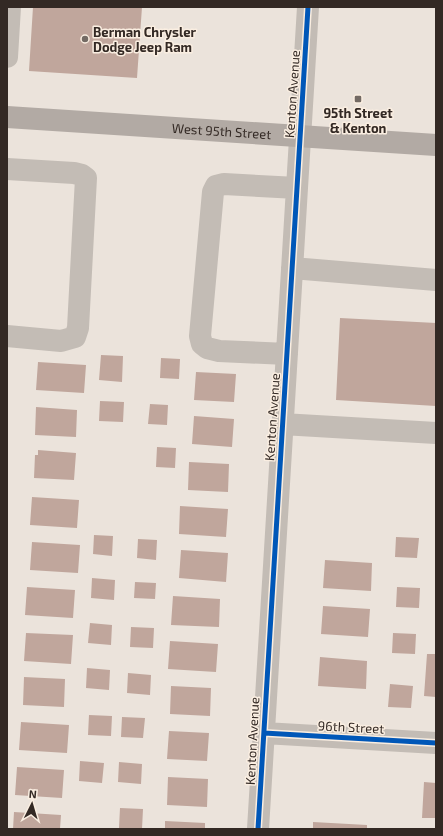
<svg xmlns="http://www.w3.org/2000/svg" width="443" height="836" font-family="'Exo 2',sans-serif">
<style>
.building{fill:#c0a69c}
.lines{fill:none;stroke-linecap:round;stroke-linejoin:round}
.minor{stroke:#c3bcb5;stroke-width:22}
.major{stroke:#b2aaa4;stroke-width:22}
.cycleway-casing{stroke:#faeee1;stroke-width:8}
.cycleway{stroke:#0057b8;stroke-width:5}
.poi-dot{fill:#736a64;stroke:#faeee1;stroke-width:1.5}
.labels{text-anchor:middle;stroke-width:3;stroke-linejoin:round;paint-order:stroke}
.poi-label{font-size:13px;font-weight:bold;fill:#332924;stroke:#faeee1;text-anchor:start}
.street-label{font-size:13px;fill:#332924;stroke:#faeee1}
</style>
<rect width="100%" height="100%" fill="#ebe3db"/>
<path class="building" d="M 33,7 L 142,7 L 137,78 L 29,71 Z
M 340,318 L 436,323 L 436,406 L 336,400 Z
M 101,355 L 123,356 L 122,382 L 99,380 Z
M 161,358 L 180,359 L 179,379 L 160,378 Z
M 38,362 L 86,365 L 84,393 L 36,390 Z
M 196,372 L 236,374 L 234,402 L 194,400 Z
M 100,401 L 124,402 L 123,422 L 99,421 Z
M 150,404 L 168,405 L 167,425 L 148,424 Z
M 36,407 L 77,410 L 76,437 L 35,435 Z
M 194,416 L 234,419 L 232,447 L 192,444 Z
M 157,447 L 176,448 L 175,468 L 156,467 Z
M 38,450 L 76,453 L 74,480 L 34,478 L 35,455 L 38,455 Z
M 189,462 L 229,464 L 228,492 L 188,490 Z
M 32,497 L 79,500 L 77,528 L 30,525 Z
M 180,506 L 228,509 L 226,537 L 179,534 Z
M 94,535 L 113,536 L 112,556 L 93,554 Z
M 396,537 L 419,538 L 417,558 L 395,557 Z
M 138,539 L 157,540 L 156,560 L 137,558 Z
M 32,542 L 80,545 L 78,573 L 30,570 Z
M 181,550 L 228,553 L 226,582 L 179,578 Z
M 325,560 L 372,563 L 371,591 L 323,588 Z
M 92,578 L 115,580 L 114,600 L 91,598 Z
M 135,582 L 156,583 L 155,599 L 134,598 Z
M 27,587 L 75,590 L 73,618 L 25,615 Z
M 397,587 L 420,588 L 419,608 L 396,607 Z
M 173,596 L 220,599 L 219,627 L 171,625 Z
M 323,606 L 370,609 L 368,637 L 321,634 Z
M 90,623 L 112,625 L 111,645 L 88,643 Z
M 131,627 L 154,628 L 153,648 L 130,647 Z
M 26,633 L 73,635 L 71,664 L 24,661 Z
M 393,633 L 416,634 L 415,654 L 392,653 Z
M 170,641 L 218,644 L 216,672 L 168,669 Z
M 427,654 L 436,654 L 436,697 L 424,696 Z
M 320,657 L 367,661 L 366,689 L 318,686 Z
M 87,668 L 110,670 L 109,690 L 86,688 Z
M 128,673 L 151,675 L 150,695 L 127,693 Z
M 24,677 L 65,679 L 64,707 L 23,705 Z
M 390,684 L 413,686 L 411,708 L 388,707 Z
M 171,686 L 211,688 L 210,716 L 170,714 Z
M 89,715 L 112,716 L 111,736 L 88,735 Z
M 122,717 L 145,718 L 143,738 L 121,737 Z
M 21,722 L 69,725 L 67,753 L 19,750 Z
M 169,731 L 209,733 L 207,761 L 167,759 Z
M 80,761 L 104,763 L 102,783 L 79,781 Z
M 119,762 L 142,764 L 141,784 L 118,782 Z
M 17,767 L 64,770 L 62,798 L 15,795 Z
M 168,777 L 208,779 L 207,807 L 167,805 Z
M 424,782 L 436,783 L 436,818 L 422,818 Z
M 120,808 L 143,809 L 142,829 L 119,828 Z
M 14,812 L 61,815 L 60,829 L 13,829 Z
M 165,821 L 205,823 L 205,829 L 165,829 Z
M 313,822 L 367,825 L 367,829 L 313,829 Z"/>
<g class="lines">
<path class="minor" d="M 7,57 L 10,7
M 7,169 L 74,173 L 82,175 L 86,178 L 78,328 L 75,337 L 61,341 L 7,336
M 292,268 L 436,280
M 287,354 L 219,351 L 207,348 L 202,344 L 200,336 L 213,192 L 216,186 L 224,184 L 297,188
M 282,424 L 436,433
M 264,733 L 436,743
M 258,829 L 308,7"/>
<path class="major" id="s1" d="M 7,117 L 436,145"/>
<defs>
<path id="cycleway" d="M 264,733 L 436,743
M 258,829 L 308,7"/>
</defs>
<use href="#cycleway" class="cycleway-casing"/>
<use href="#cycleway" class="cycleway"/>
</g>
<g class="poi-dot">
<circle cx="85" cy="39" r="4"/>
<rect x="354" y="95" width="8" height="8" rx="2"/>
</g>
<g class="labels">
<g class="poi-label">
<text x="93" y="37">Berman Chrysler<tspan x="93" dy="15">Dodge Jeep Ram</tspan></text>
<text x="358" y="118" text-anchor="middle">95th Street<tspan x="358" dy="15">&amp; Kenton</tspan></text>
</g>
<g class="street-label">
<text transform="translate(292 94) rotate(-86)" y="5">Kenton Avenue</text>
<text dy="5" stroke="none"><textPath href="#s1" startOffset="215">West 95th Street</textPath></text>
<text transform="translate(272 417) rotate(-86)" y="5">Kenton Avenue</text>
<text transform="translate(351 727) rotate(3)" y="5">96th Street</text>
<text transform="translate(252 741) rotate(-87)" y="5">Kenton Avenue</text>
</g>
</g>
<rect width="443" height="836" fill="none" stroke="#332924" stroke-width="16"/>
<g transform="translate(32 804) rotate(5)" stroke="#faeee1" stroke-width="3" paint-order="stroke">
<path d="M0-3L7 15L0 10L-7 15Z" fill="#332924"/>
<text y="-6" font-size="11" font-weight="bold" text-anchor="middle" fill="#332924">N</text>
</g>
</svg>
